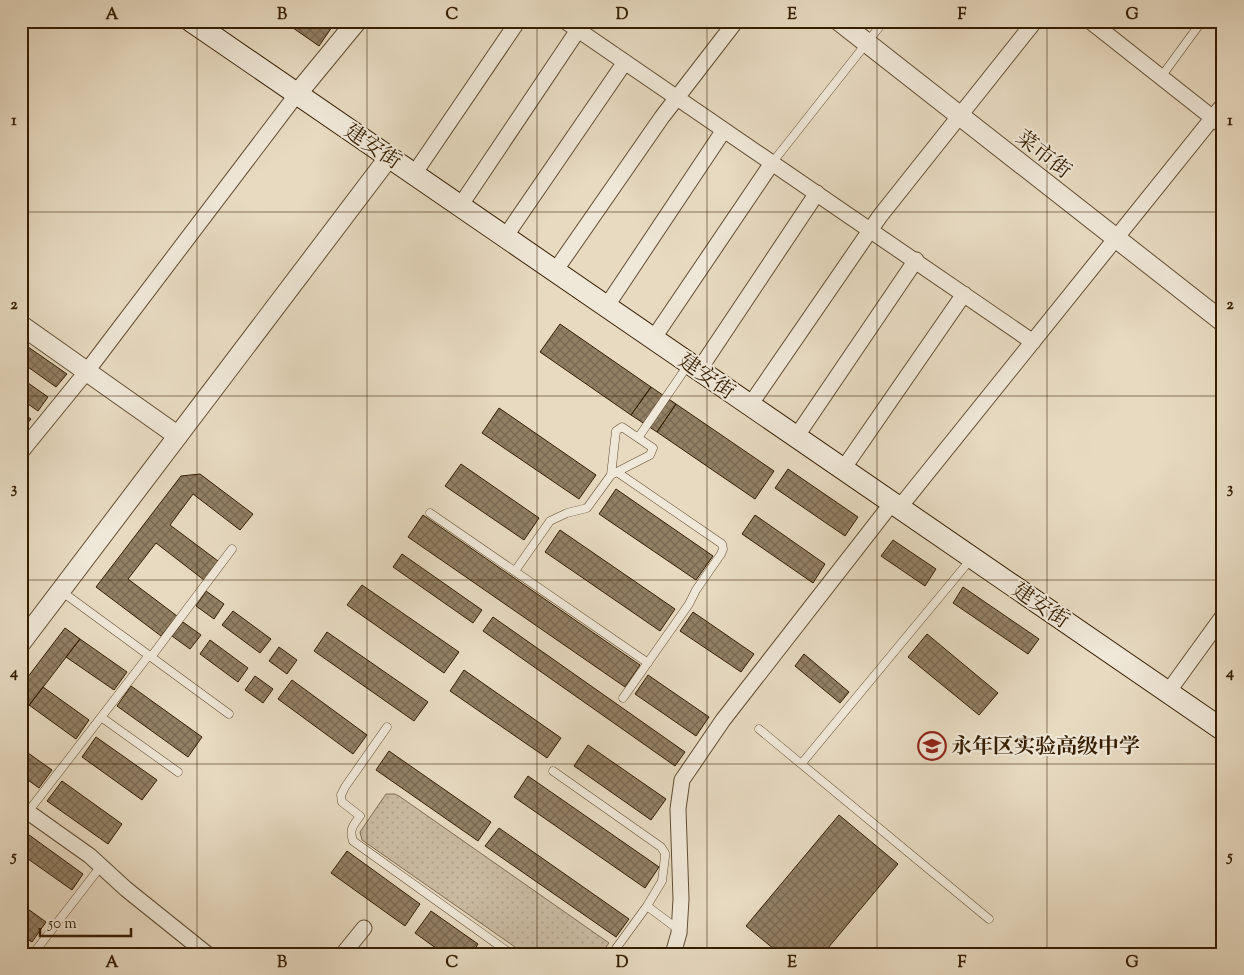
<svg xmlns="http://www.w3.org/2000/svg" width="1244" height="975" font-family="'Sorts Mill Goudy','Noto Serif SC',serif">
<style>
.grass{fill:url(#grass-dots);stroke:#806c52}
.building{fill:url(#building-cross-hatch);stroke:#361e02}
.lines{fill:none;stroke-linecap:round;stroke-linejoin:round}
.service-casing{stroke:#624d32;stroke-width:9}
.minor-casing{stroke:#624d32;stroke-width:17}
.tertiary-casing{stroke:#624d32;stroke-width:21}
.secondary-casing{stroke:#361e02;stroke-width:23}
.service{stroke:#efe7d7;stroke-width:8}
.minor{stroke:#efe7d7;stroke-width:15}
.tertiary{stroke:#efe7d7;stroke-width:19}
.secondary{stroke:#efe7d7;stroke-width:21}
.grid{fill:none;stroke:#361e02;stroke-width:1;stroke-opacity:0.55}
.labels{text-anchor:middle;stroke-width:4;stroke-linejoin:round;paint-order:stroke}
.street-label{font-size:21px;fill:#361e02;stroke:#efe7d7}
.poi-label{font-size:21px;font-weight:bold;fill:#361e02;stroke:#efe7d7;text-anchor:start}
.neatline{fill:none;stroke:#361e02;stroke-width:2}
.grid-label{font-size:16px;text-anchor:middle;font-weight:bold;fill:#361e02}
</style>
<defs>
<pattern id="grass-dots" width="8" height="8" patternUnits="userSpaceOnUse" patternTransform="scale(1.25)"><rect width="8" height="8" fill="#c9baa1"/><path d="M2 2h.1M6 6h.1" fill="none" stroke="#ad9f89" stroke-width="1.8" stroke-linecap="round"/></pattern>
<pattern id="building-cross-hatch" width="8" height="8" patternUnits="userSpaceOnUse" patternTransform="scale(1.25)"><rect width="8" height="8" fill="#928065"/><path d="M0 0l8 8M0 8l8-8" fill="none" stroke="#786851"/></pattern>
</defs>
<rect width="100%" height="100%" fill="#e7dac1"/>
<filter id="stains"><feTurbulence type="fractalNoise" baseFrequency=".004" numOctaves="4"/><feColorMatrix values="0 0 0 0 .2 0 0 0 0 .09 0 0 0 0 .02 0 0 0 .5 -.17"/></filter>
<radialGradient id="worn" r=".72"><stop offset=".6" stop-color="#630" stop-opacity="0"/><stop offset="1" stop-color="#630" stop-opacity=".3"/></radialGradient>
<path class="grass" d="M 386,794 L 395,794 L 399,796 L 609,943 L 601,954 L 525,954 L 362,840 L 360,832 Z"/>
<path class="building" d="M 283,21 L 323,21 L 332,27 L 319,46 Z
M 560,324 L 651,387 L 631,415 L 540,352 Z
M 21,342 L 67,374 L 56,387 L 21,362 Z
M 21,378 L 48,397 L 38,411 L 21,399 Z
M 651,387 L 676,404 L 657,432 L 631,415 Z
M 676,404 L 774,471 L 755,499 L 657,432 Z
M 499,408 L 596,475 L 579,499 L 482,433 Z
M 21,412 L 31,419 L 21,431 Z
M 461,464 L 539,518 L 524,540 L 445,486 Z
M 788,469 L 858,517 L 845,536 L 775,488 Z
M 200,474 L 253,514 L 240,530 L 193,494 L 170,525 L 218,561 L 204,580 L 156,543 L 128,579 L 177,616 L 161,636 L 96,587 L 181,476 Z
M 616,489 L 713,556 L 696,580 L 599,514 Z
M 423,515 L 640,665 L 625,687 L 408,537 Z
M 755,515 L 825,564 L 813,583 L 742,534 Z
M 560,530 L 675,609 L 660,631 L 545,552 Z
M 893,540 L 936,569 L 925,586 L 881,556 Z
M 402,554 L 482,610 L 473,623 L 393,567 Z
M 362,585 L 459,652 L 444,673 L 347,605 Z
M 963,587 L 1039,639 L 1028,654 L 953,603 Z
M 206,591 L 224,604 L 214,619 L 196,606 Z
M 233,611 L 271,639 L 260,653 L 222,625 Z
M 693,612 L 754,654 L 741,672 L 680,631 Z
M 493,617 L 685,752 L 675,766 L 483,631 Z
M 183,622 L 201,635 L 190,649 L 172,636 Z
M 65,628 L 80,639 L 21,716 L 21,686 Z
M 327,632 L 428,702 L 414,721 L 314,651 Z
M 927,634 L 998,693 L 979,715 L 908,657 Z
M 80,639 L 127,672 L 114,690 L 66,657 Z
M 210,640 L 248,668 L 238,682 L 200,654 Z
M 279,647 L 297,660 L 287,674 L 269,661 Z
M 804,654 L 849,692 L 840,703 L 795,666 Z
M 464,670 L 561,738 L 547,758 L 450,691 Z
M 648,675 L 709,717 L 696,736 L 635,694 Z
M 255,676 L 273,689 L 263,703 L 245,690 Z
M 292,680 L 367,735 L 353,754 L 278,699 Z
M 131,686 L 202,737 L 188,757 L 117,706 Z
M 43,687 L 89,720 L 76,739 L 29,705 Z
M 96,737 L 157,780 L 142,800 L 82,757 Z
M 588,745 L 666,799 L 651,820 L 574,766 Z
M 21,748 L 52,770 L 39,788 L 21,775 Z
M 389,751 L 491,822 L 478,841 L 376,770 Z
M 528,776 L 659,867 L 645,888 L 514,797 Z
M 62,781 L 122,824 L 108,844 L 47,801 Z
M 839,815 L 898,864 L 823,954 L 780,954 L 746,926 Z
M 499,828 L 629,919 L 616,937 L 485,846 Z
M 25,832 L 83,874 L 72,890 L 21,854 L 21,838 Z
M 347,851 L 420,904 L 405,926 L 331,873 Z
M 21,904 L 46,922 L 32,942 L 21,935 Z
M 431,911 L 478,944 L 472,954 L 444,954 L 415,933 Z"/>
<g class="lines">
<defs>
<path id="service" d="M 1161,77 L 1202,21
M 772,163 L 884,21
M 638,438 L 688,365
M 617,472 L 722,544 L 723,549 L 721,554 L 696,590 L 689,604 L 623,698
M 430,513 L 648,663
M 515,571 L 550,521 L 567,513 L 587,508 L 611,475 L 650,455 L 653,448 L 622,427 L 616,431 L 611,475
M 61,591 L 229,714
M 151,657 L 232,549
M 101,717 L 178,772
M 387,727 L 345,787 L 341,795 L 342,802 L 360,816 C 353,826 349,829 353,841 L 511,954
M 759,729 L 989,919
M 802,763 L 971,559
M 553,771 L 661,847 L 665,853 L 665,857 L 662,881 L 647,906
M 21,821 L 149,655
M 33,954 L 101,866
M 612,954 L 647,906 L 679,930"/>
<path id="minor" d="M 565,21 L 1033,342
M 1090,21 L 1223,126
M 414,174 L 518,21
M 460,206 L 578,30
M 505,237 L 625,62
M 555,271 L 662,117 L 736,21
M 606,307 L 724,130
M 653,339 L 772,163
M 699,370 L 817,193
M 750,405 L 880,216 L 1035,21
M 796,437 L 916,260
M 21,452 L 87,371 L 297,94
M 843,469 L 964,294
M 899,508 L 1223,105
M 1168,692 L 1223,616
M 21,807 L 90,856 L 126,889 L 207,954
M 343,954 L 364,928
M 673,954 L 679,933 L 681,899 L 678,809 L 682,780 L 723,720 L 892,503"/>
<path id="tertiary" d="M 839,21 L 1223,322
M 297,94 L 357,21
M 21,325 L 178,436
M 21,643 L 389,157"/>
<path id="secondary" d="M 191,21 L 1223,730"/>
</defs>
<use href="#service" class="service-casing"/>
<use href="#minor" class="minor-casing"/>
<use href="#tertiary" class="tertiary-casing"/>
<use href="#secondary" class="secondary-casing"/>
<use href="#service" class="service"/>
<use href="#minor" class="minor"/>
<use href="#tertiary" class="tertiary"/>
<use href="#secondary" class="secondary"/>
</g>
<path class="grid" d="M 197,21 L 197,954M 367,21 L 367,954M 537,21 L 537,954M 707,21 L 707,954M 877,21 L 877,954M 1047,21 L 1047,954M 21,212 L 1223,212M 21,396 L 1223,396M 21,580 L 1223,580M 21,764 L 1223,764"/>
<defs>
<symbol id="school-ring" viewBox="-11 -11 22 22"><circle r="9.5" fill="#efe7d7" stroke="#8f2418" stroke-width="1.5"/><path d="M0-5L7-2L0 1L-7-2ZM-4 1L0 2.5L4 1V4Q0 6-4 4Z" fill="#8f2418"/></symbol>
</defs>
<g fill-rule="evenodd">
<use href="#school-ring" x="916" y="730" width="32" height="32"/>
</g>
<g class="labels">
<g class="street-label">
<text transform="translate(373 146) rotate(34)" y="7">建安街</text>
<text transform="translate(1044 154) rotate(38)" y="7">菜市街</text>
<text transform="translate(707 376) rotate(35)" y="7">建安街</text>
<text transform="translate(1041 605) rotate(34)" y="7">建安街</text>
</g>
<g class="poi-label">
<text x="951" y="753">永年区实验高级中学</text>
</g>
</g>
<rect width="1244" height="975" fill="none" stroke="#e7dac1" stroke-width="55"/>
<path d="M40 928v8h91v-8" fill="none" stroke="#361e02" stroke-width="2.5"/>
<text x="48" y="928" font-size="15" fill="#361e02" stroke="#efe7d7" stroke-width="4" paint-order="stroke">50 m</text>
<rect x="28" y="28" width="1188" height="920" class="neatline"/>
<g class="grid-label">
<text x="112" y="19">A</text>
<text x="282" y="19">B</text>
<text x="452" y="19">C</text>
<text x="622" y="19">D</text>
<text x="792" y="19">E</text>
<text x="962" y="19">F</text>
<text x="1132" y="19">G</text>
<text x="14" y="125">1</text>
<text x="1230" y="125">1</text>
<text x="14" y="309">2</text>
<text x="1230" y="309">2</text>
<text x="14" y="493">3</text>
<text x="1230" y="493">3</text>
<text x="14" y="677">4</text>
<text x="1230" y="677">4</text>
<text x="14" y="861">5</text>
<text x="1230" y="861">5</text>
<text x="112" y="967">A</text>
<text x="282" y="967">B</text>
<text x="452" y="967">C</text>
<text x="622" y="967">D</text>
<text x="792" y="967">E</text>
<text x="962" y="967">F</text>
<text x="1132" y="967">G</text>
</g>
<rect width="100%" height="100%" filter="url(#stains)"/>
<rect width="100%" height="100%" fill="url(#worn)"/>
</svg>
